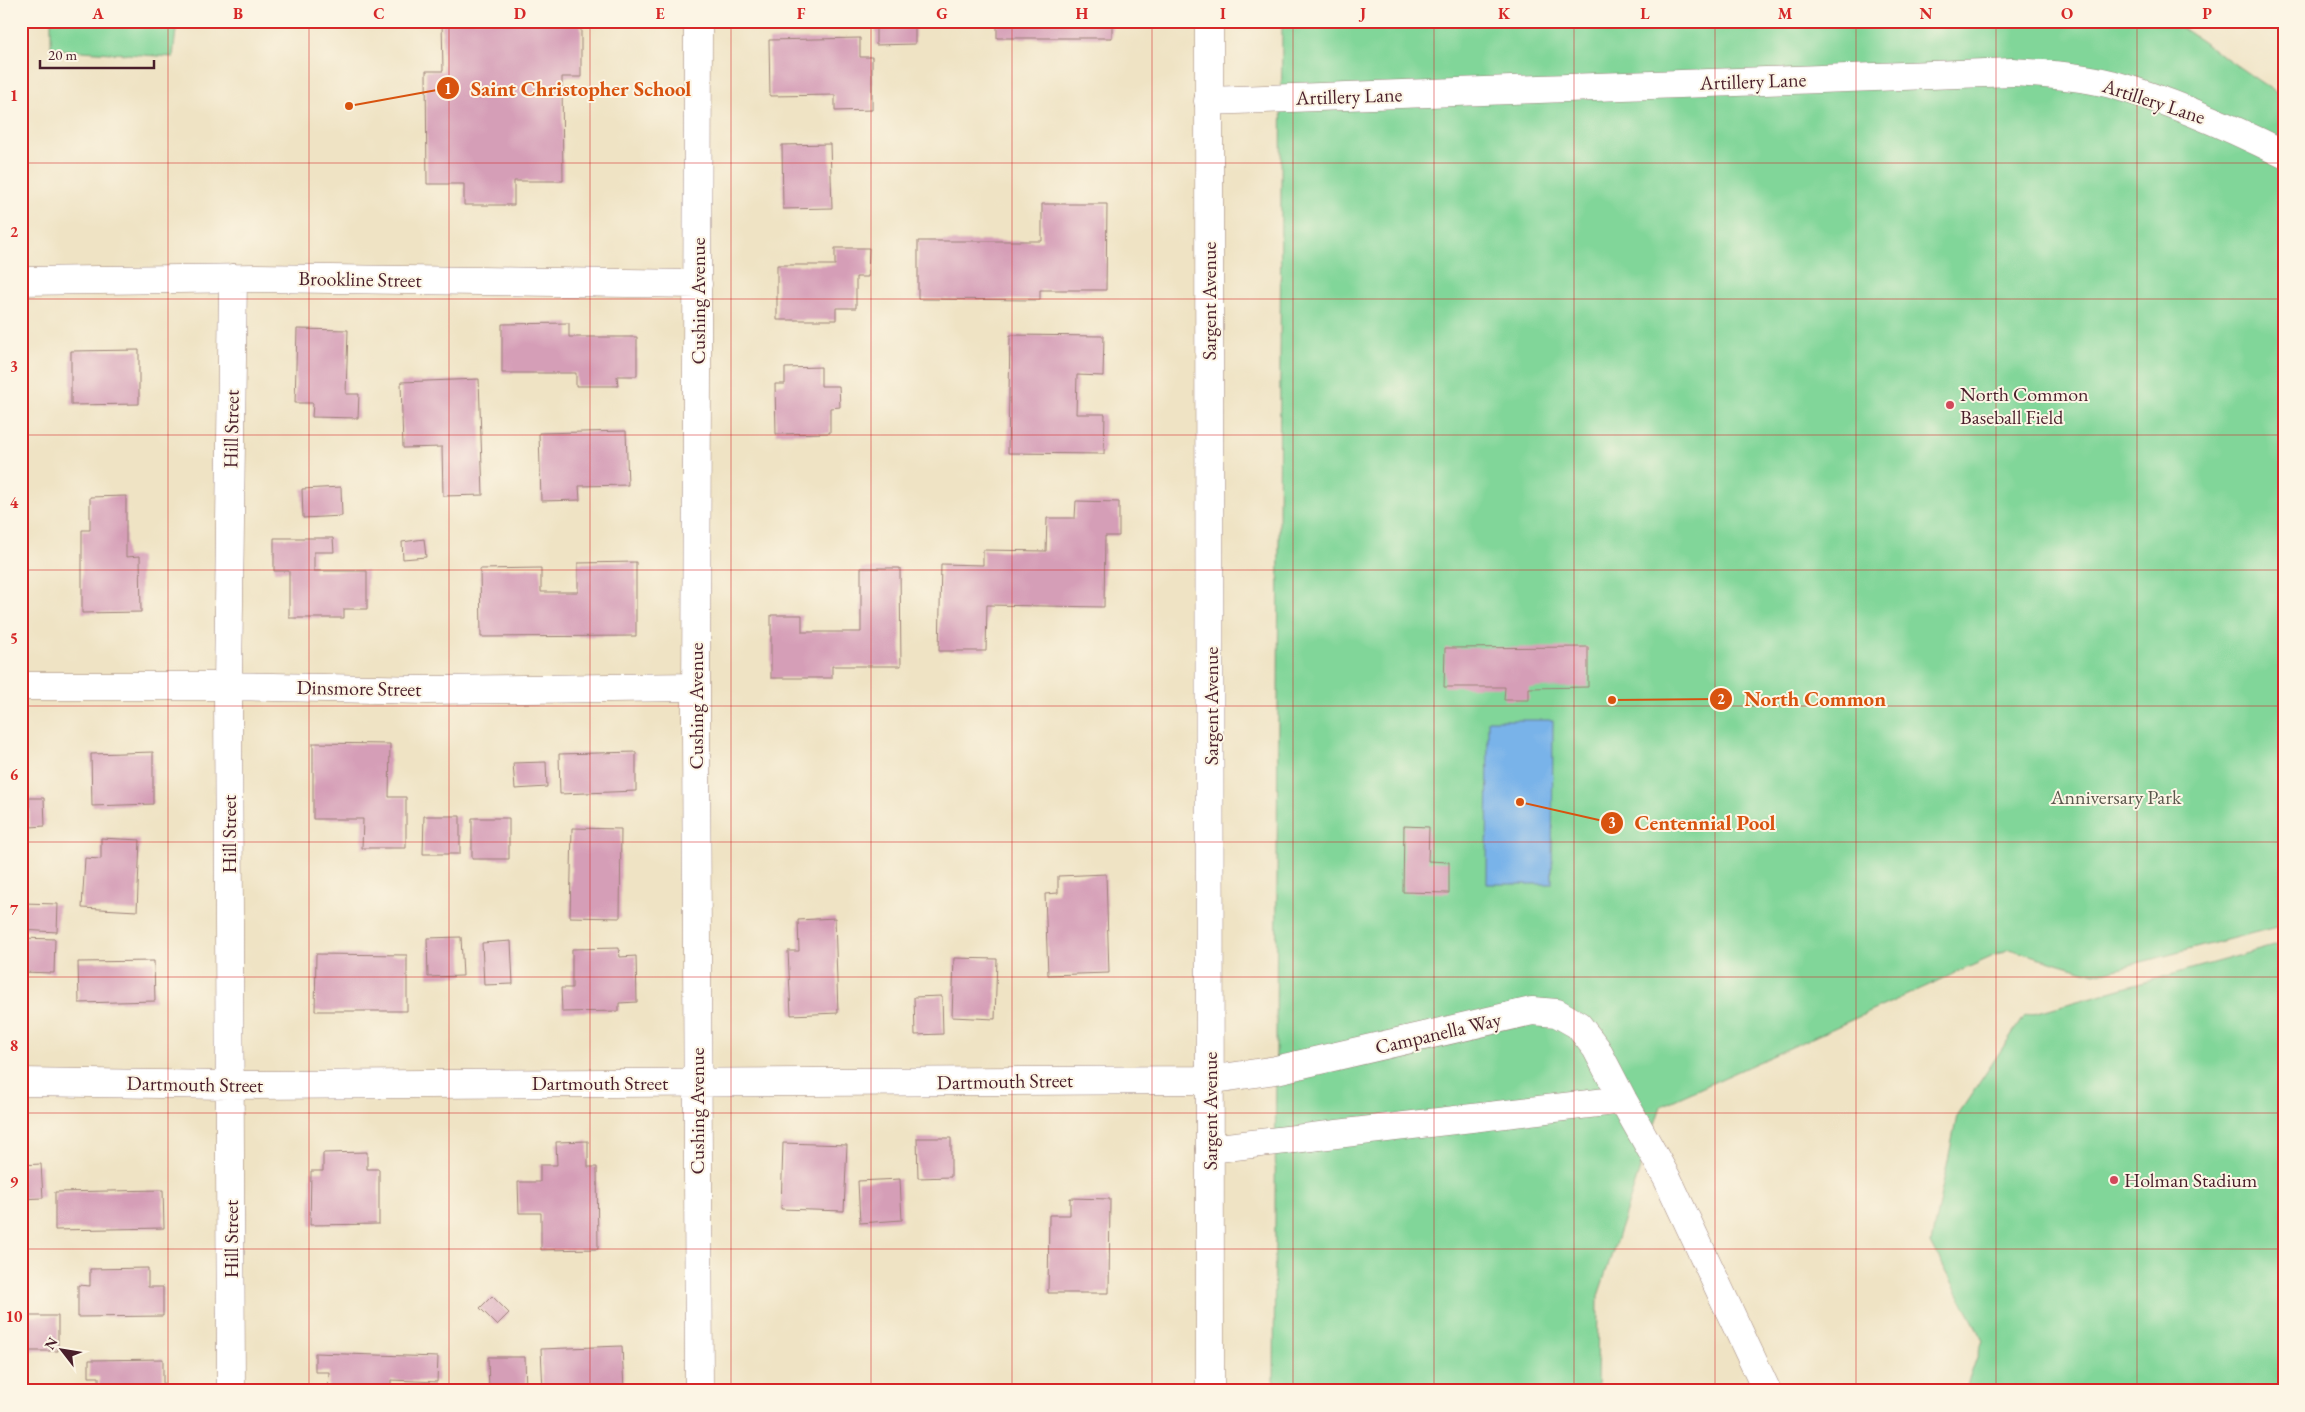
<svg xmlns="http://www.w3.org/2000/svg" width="2305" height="1412" font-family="'EB Garamond',serif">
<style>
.green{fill:#81d699;stroke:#667a62}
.water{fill:#79b3e9;stroke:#62698a}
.building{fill:#d59eb7}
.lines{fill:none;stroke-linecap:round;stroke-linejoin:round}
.minor-casing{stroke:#9c8178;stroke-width:29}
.tertiary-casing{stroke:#9c8178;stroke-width:29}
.minor{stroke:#fff;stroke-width:28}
.tertiary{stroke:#fff;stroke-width:28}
.grid{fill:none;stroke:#d62828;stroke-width:1;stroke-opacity:0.55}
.poi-dot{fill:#d1495b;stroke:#fcf5e5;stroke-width:2}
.labels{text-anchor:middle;stroke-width:4;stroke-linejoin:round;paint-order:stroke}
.street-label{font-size:20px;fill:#4a1f2b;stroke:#fcf5e5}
.poi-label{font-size:20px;fill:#4a1f2b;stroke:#fcf5e5;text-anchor:start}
.park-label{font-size:20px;fill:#5a564c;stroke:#fcf5e5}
.leader{fill:none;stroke:#d8530f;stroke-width:2}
.callout-dot{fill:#d8530f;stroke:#fcf5e5;stroke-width:2}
.mark-label{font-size:15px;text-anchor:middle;font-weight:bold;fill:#fff}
.callout-label{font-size:21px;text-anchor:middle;font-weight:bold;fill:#d8530f;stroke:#fcf5e5;stroke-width:4;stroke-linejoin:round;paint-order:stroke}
.neatline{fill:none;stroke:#d62828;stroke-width:2}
.grid-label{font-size:16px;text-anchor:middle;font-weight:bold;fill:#d62828}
</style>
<rect width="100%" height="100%" fill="#fcf5e5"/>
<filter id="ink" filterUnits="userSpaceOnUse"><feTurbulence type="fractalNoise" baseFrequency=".02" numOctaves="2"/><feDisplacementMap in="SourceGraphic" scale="10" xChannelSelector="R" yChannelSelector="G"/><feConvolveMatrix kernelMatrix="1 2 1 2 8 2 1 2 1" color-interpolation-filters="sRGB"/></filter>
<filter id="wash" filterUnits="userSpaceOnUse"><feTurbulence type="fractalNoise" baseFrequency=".0096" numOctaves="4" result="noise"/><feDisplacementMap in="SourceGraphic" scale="20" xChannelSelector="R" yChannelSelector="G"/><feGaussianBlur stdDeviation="1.12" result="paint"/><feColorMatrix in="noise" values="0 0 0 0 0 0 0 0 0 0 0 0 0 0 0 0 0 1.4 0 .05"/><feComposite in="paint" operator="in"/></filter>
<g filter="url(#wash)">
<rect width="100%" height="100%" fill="#efe3c4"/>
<path class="green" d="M 51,21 L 177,21 L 173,57 L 51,49 Z
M 1282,21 L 2172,21 L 2284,98 L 2284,925 L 2095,974 L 2009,949 L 1661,1106 L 1598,1296 L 1597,1391 L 1274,1391 Z
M 2284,943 L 2284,1391 L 1965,1391 L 1983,1340 L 1931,1243 L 1957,1116 L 2024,1016 Z"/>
<path class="water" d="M 1488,720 L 1553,720 L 1552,884 L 1487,884 Z"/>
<g id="blocks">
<path class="building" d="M 442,21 L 581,21 L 581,77 L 562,77 L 563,181 L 514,181 L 514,205 L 464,205 L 464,184 L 427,184 L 426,71 L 443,71 Z
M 876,21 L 915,21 L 915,44 L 876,45 Z
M 997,21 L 1112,21 L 1112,38 L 997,38 Z
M 860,38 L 860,57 L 872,57 L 872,110 L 835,111 L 835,95 L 770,96 L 769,40 Z
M 830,144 L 832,208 L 783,209 L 782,145 Z
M 1042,204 L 1107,204 L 1106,290 L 1040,290 L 1040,300 L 918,299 L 918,241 L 1042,241 Z
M 835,248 L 869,248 L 868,277 L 856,277 L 856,308 L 836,308 L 836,320 L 777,320 L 777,265 L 835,265 Z
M 569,323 L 569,337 L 637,337 L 637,376 L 617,376 L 618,386 L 576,386 L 576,373 L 502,373 L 502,324 Z
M 297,329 L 348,330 L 346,394 L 359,394 L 358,418 L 312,417 L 313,403 L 295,403 Z
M 1010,335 L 1104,336 L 1103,376 L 1077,375 L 1076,414 L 1105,414 L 1104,454 L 1008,453 Z
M 139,350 L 139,404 L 71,405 L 71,351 Z
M 821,367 L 821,386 L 839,386 L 840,407 L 830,408 L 830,433 L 776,434 L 775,384 L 785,384 L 785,368 Z
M 479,379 L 483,495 L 443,496 L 442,447 L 403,448 L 401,382 Z
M 626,431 L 628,485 L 579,486 L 580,500 L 541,501 L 539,433 Z
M 341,487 L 342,516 L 303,518 L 302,489 Z
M 126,496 L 126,557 L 140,556 L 141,612 L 82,613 L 82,530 L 90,530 L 90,497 Z
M 1076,501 L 1119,502 L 1119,536 L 1105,536 L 1104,607 L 987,605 L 986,651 L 939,651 L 941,564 L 983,565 L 983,550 L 1046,551 L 1047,518 L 1075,518 Z
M 274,538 L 333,538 L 334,552 L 314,552 L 314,571 L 367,571 L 367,609 L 344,609 L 344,618 L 289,618 L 289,571 L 274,571 Z
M 424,539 L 426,557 L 403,559 L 402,542 Z
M 636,562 L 636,636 L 481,637 L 480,569 L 541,568 L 541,592 L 578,592 L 578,563 Z
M 861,568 L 900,568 L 901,666 L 832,666 L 832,678 L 771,678 L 771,615 L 802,615 L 802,632 L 861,632 Z
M 1588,647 L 1588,687 L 1529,688 L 1529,700 L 1504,700 L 1505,687 L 1444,687 L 1445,648 Z
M 313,743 L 390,744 L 389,797 L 406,797 L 406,848 L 362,848 L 363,819 L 313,819 Z
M 153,752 L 153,804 L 92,806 L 91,754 Z
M 636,752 L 636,791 L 560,794 L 559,754 Z
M 546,762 L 547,787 L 515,789 L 513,763 Z
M 29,798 L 44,798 L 45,826 L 30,827 Z
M 424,816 L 460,816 L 460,854 L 423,854 Z
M 472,818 L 509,818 L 509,859 L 472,859 Z
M 1404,826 L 1429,827 L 1428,861 L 1449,862 L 1449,893 L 1403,892 Z
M 572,828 L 621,829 L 620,918 L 570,917 Z
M 101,838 L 140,840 L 137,911 L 82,908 L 85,858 L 101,859 Z
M 1106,874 L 1109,973 L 1048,975 L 1045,894 L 1058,893 L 1058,876 Z
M 22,903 L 58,904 L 57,932 L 21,930 Z
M 835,918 L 838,1013 L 791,1015 L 788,951 L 799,951 L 798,920 Z
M 461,937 L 463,976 L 428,977 L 427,938 Z
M 21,938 L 55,939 L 54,973 L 21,972 Z
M 511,941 L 513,984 L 484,985 L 482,943 Z
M 619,948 L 620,957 L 636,956 L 637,1002 L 619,1003 L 619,1011 L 562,1012 L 561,988 L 572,988 L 572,949 Z
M 316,954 L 407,955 L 407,1011 L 315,1011 Z
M 954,958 L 997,959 L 995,1019 L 952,1017 Z
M 154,961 L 155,1001 L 79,1003 L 78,962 Z
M 942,996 L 943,1034 L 915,1035 L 914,997 Z
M 917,1138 L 951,1138 L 951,1177 L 918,1178 Z
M 588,1141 L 588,1167 L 597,1167 L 598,1249 L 541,1250 L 541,1213 L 519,1213 L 518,1182 L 540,1182 L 540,1165 L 557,1165 L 556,1142 Z
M 783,1143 L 847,1145 L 844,1211 L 781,1209 Z
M 367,1152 L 367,1169 L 379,1169 L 379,1224 L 310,1225 L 311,1171 L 323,1171 L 323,1153 Z
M 41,1164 L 43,1198 L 21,1199 L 21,1165 Z
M 900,1179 L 902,1220 L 860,1223 L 858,1181 Z
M 163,1190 L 164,1228 L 55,1230 L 55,1192 Z
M 1070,1198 L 1110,1199 L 1109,1293 L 1048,1293 L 1049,1215 L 1070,1215 Z
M 148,1268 L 148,1287 L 163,1287 L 163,1316 L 78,1317 L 78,1285 L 90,1286 L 90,1269 Z
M 492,1296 L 509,1313 L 497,1325 L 480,1308 Z
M 23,1316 L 58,1316 L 58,1351 L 23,1351 Z
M 622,1346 L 624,1391 L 543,1391 L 541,1349 Z
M 315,1353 L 438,1357 L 437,1382 L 391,1380 L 391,1391 L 328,1391 L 329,1372 L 315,1372 Z
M 488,1357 L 525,1357 L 526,1391 L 489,1391 Z
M 163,1359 L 163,1391 L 99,1391 L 99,1377 L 89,1377 L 89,1360 Z"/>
</g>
</g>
<g filter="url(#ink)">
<use href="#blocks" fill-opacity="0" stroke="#9c8178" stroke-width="1"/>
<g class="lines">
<defs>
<path id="minor" d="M 698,21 L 696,725 L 699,1391
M 1208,101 L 2013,72 C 2045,74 2079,76 2111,84 C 2171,101 2228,126 2284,154
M 21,281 L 257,278 L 698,284
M 21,686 L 228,686 L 427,690 L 696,687
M 21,1082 L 229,1085 L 1209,1080 L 1276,1070 L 1532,1011 L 1557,1013 L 1578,1025 L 1596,1048 L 1623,1100 L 1668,1180 L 1767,1391
M 1210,1149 L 1623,1100
M 231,1391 L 228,686 L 233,278"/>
<path id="tertiary" d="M 1209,21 L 1210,1391"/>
</defs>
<use href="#minor" class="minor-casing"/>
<use href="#tertiary" class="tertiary-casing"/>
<use href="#minor" class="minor"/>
<use href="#tertiary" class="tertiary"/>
</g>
</g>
<path class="grid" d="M 168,21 L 168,1391M 309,21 L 309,1391M 449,21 L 449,1391M 590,21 L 590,1391M 731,21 L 731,1391M 871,21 L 871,1391M 1012,21 L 1012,1391M 1152,21 L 1152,1391M 1293,21 L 1293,1391M 1434,21 L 1434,1391M 1574,21 L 1574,1391M 1715,21 L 1715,1391M 1856,21 L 1856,1391M 1996,21 L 1996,1391M 2137,21 L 2137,1391M 21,163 L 2284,163M 21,299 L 2284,299M 21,435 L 2284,435M 21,570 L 2284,570M 21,706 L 2284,706M 21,842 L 2284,842M 21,977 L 2284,977M 21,1113 L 2284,1113M 21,1249 L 2284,1249"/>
<g class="poi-dot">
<circle cx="1950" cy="405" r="5"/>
<circle cx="2114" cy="1180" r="5"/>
</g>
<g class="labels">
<g class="street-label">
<text transform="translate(1753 81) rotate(-2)" y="7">Artillery Lane</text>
<text transform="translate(1349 96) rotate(-2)" y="7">Artillery Lane</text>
<text transform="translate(2154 101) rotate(18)" y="7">Artillery Lane</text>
<text transform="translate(360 279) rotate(1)" y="7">Brookline Street</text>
<text transform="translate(698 301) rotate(-90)" y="7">Cushing Avenue</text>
<text transform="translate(1209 301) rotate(-90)" y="7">Sargent Avenue</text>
<text transform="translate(231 429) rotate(-89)" y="7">Hill Street</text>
<text transform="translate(359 688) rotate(1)" y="7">Dinsmore Street</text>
<text transform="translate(696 706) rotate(-90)" y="7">Cushing Avenue</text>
<text transform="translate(1211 706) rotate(-90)" y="7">Sargent Avenue</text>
<text transform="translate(229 834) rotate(-90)" y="7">Hill Street</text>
<text transform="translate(1438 1033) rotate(-13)" y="7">Campanella Way</text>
<text transform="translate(1005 1081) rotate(-1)" y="7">Dartmouth Street</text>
<text x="600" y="1090">Dartmouth Street</text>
<text transform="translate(195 1084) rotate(1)" y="7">Dartmouth Street</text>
<text transform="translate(697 1111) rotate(-90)" y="7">Cushing Avenue</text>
<text transform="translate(1210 1111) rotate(-90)" y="7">Sargent Avenue</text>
<text transform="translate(231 1239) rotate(-90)" y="7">Hill Street</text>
</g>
<g class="poi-label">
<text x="1960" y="401">North Common<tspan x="1960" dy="23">Baseball Field</tspan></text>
<text x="2124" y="1187">Holman Stadium</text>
</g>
<g class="park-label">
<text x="2116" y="804">Anniversary Park</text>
</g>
</g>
<path class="leader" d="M349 106L448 88M1612 700L1721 699M1520 802L1612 823"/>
<g class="callout-dot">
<circle cx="349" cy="106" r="5"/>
<circle cx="1612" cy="700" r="5"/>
<circle cx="1520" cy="802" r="5"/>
<circle cx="448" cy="88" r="12"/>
<circle cx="1721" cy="699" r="12"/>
<circle cx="1612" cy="823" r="12"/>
</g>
<g class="mark-label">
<text x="448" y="94">1</text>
<text x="1721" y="704">2</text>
<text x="1612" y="828">3</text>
</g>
<g class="callout-label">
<text x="581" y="96">Saint Christopher School</text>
<text x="1815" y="706">North Common</text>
<text x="1705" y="830">Centennial Pool</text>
</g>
<rect width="2305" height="1412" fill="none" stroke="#fcf5e5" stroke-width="55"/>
<g transform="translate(62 1350) rotate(301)" stroke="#fcf5e5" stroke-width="4" paint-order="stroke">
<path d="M0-4L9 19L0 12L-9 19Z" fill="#4a1f2b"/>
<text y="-8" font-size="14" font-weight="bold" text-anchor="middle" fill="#4a1f2b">N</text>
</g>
<path d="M40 60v8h114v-8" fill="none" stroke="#4a1f2b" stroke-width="2.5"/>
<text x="48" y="60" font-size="15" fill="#4a1f2b" stroke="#fcf5e5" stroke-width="4" paint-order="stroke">20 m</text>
<rect x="28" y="28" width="2250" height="1356" class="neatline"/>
<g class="grid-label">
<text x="98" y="19">A</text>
<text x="238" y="19">B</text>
<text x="379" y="19">C</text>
<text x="520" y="19">D</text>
<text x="660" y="19">E</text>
<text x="801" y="19">F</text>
<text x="942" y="19">G</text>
<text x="1082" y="19">H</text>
<text x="1223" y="19">I</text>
<text x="1363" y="19">J</text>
<text x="1504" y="19">K</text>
<text x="1645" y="19">L</text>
<text x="1785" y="19">M</text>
<text x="1926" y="19">N</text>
<text x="2067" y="19">O</text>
<text x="2207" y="19">P</text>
<text x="14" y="101">1</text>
<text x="14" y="237">2</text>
<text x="14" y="372">3</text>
<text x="14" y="508">4</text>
<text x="14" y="644">5</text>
<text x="14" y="780">6</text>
<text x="14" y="915">7</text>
<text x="14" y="1051">8</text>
<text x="14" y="1187">9</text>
<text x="14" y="1322">10</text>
</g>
</svg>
